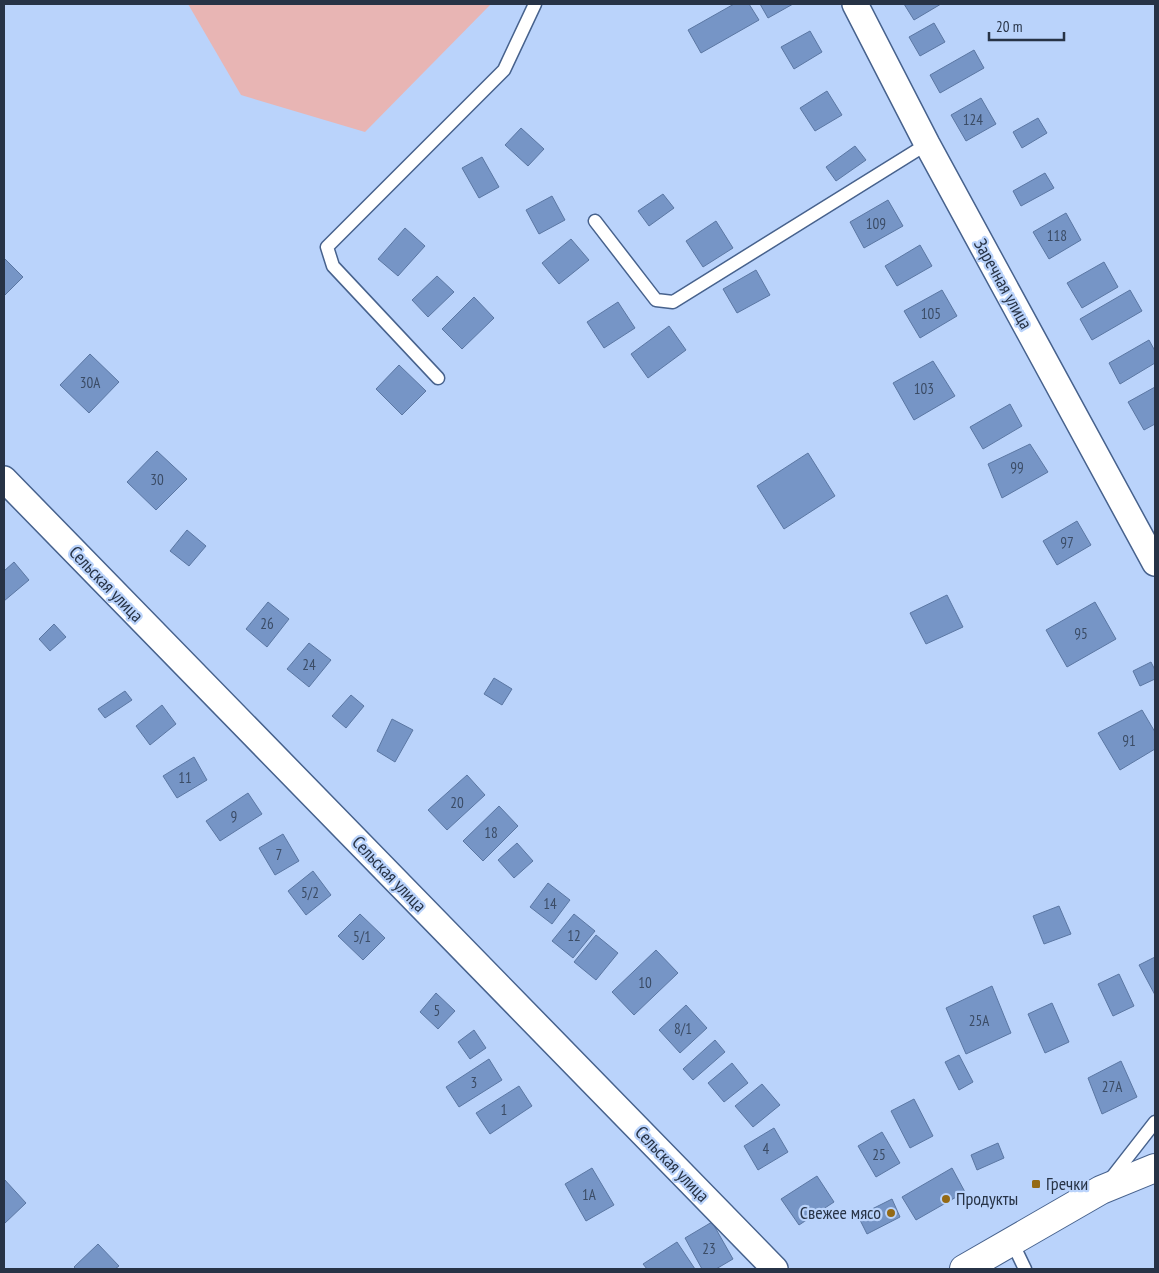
<svg xmlns="http://www.w3.org/2000/svg" width="1159" height="1273" font-family="'PT Sans Narrow',sans-serif">
<style>
.green{fill:#e8b5b4}
.building{fill:#7695c6;stroke:#5b77a3}
.lines{fill:none;stroke-linecap:round;stroke-linejoin:round}
.service-casing{stroke:#47628d;stroke-width:15}
.minor-casing{stroke:#47628d;stroke-width:28}
.primary-casing{stroke:#47628d;stroke-width:30}
.service{stroke:#fff;stroke-width:12}
.minor{stroke:#fff;stroke-width:25}
.primary{stroke:#fff;stroke-width:28}
.poi-dot{fill:#946a15;stroke:#bad3fb;stroke-width:2}
.labels{text-anchor:middle;stroke-width:4.5;stroke-linejoin:round;paint-order:stroke}
.number-label{font-size:15px;fill:#3b4c66}
.street-label{font-size:18px;fill:#273346;stroke:#bad3fb}
.poi-label{font-size:18px;fill:#273346;stroke:#bad3fb;text-anchor:start}
</style>
<rect width="100%" height="100%" fill="#bad3fb"/>
<path class="green" d="M 188,4 L 491,4 L 365,132 L 241,95 Z"/>
<path class="building" d="M 734,4 L 749,4 L 759,20 L 701,53 L 688,30 Z
M 760,4 L 793,4 L 768,18 Z
M 904,4 L 941,4 L 914,20 Z
M 934,23 L 945,42 L 920,56 L 909,37 Z
M 810,31 L 822,52 L 794,69 L 781,47 Z
M 974,50 L 984,68 L 940,93 L 930,75 Z
M 827,91 L 842,115 L 815,131 L 800,108 Z
M 981,98 L 996,124 L 966,141 L 951,115 Z
M 1038,118 L 1047,133 L 1022,148 L 1013,132 Z
M 521,128 L 544,149 L 528,166 L 505,145 Z
M 855,146 L 866,160 L 836,181 L 826,167 Z
M 482,157 L 499,187 L 479,198 L 462,168 Z
M 1045,173 L 1054,188 L 1021,206 L 1013,191 Z
M 663,194 L 674,208 L 649,226 L 638,211 Z
M 552,196 L 565,220 L 539,234 L 526,210 Z
M 888,200 L 903,226 L 864,248 L 850,222 Z
M 1066,213 L 1081,240 L 1049,259 L 1033,232 Z
M 716,221 L 733,248 L 703,267 L 686,241 Z
M 405,228 L 425,246 L 398,276 L 378,259 Z
M 571,239 L 589,260 L 559,284 L 542,263 Z
M 920,245 L 932,266 L 897,286 L 885,266 Z
M 4,258 L 23,277 L 4,296 Z
M 1104,262 L 1118,287 L 1082,308 L 1067,283 Z
M 756,270 L 770,295 L 737,313 L 723,289 Z
M 437,276 L 454,292 L 428,317 L 412,300 Z
M 942,290 L 957,316 L 920,338 L 904,311 Z
M 1130,290 L 1142,311 L 1092,340 L 1080,319 Z
M 474,297 L 494,318 L 462,349 L 442,329 Z
M 618,302 L 635,328 L 604,348 L 587,322 Z
M 669,326 L 686,350 L 648,378 L 631,354 Z
M 1149,340 L 1155,351 L 1155,363 L 1120,384 L 1109,363 Z
M 90,354 L 119,382 L 89,413 L 60,385 Z
M 933,361 L 955,396 L 914,420 L 893,383 Z
M 399,365 L 426,391 L 402,415 L 376,389 Z
M 1155,387 L 1155,424 L 1144,430 L 1128,402 Z
M 1010,404 L 1022,426 L 983,449 L 970,427 Z
M 1030,444 L 1048,472 L 1002,498 L 988,464 Z
M 157,451 L 187,479 L 156,510 L 127,482 Z
M 808,453 L 835,496 L 784,529 L 757,486 Z
M 1077,521 L 1091,545 L 1057,565 L 1043,541 Z
M 187,530 L 206,546 L 189,566 L 170,551 Z
M 14,562 L 29,580 L 4,601 L 4,571 Z
M 947,595 L 963,627 L 926,644 L 910,613 Z
M 268,602 L 289,619 L 267,647 L 246,629 Z
M 1095,602 L 1116,639 L 1067,667 L 1046,630 Z
M 54,624 L 66,637 L 50,651 L 39,639 Z
M 309,643 L 331,660 L 309,687 L 287,669 Z
M 1151,662 L 1155,670 L 1155,679 L 1140,686 L 1133,671 Z
M 494,678 L 512,689 L 502,705 L 484,694 Z
M 125,691 L 132,700 L 105,718 L 98,709 Z
M 351,695 L 364,706 L 346,728 L 332,716 Z
M 162,705 L 176,724 L 150,745 L 136,726 Z
M 1142,710 L 1155,732 L 1155,749 L 1120,770 L 1098,733 Z
M 392,719 L 413,730 L 395,762 L 377,751 Z
M 194,757 L 207,780 L 177,798 L 163,776 Z
M 467,775 L 485,795 L 447,830 L 428,810 Z
M 248,793 L 262,814 L 220,841 L 206,821 Z
M 499,806 L 518,826 L 483,861 L 463,841 Z
M 283,834 L 299,861 L 275,875 L 259,848 Z
M 517,843 L 533,861 L 514,878 L 498,860 Z
M 313,871 L 331,895 L 306,915 L 288,891 Z
M 548,883 L 570,900 L 552,924 L 530,907 Z
M 1059,906 L 1071,934 L 1044,944 L 1033,916 Z
M 360,914 L 385,938 L 363,960 L 338,936 Z
M 574,914 L 595,931 L 573,958 L 552,941 Z
M 596,935 L 618,953 L 596,980 L 574,962 Z
M 656,950 L 678,973 L 634,1015 L 612,992 Z
M 1155,957 L 1155,995 L 1139,965 Z
M 1119,974 L 1134,1006 L 1113,1016 L 1098,984 Z
M 992,986 L 1011,1033 L 966,1054 L 946,1008 Z
M 436,993 L 455,1011 L 438,1029 L 420,1012 Z
M 1052,1003 L 1069,1042 L 1045,1053 L 1028,1014 Z
M 686,1005 L 707,1028 L 680,1053 L 659,1030 Z
M 474,1030 L 486,1048 L 470,1059 L 458,1042 Z
M 715,1040 L 725,1052 L 693,1080 L 683,1069 Z
M 959,1055 L 973,1082 L 959,1090 L 945,1062 Z
M 489,1059 L 502,1080 L 459,1107 L 446,1087 Z
M 1121,1061 L 1137,1097 L 1102,1114 L 1088,1078 Z
M 732,1063 L 748,1083 L 724,1102 L 708,1083 Z
M 762,1084 L 780,1105 L 753,1127 L 735,1106 Z
M 519,1086 L 532,1106 L 490,1134 L 476,1113 Z
M 914,1099 L 933,1136 L 910,1148 L 891,1111 Z
M 774,1128 L 788,1152 L 758,1170 L 744,1146 Z
M 882,1132 L 900,1163 L 876,1177 L 858,1146 Z
M 998,1143 L 1004,1158 L 977,1170 L 971,1155 Z
M 592,1168 L 614,1205 L 586,1221 L 565,1184 Z
M 952,1168 L 965,1192 L 916,1220 L 902,1197 Z
M 817,1176 L 834,1202 L 799,1225 L 781,1199 Z
M 4,1179 L 26,1203 L 4,1224 Z
M 892,1199 L 900,1217 L 867,1234 L 858,1216 Z
M 712,1222 L 733,1259 L 716,1269 L 702,1269 L 685,1238 Z
M 677,1242 L 695,1269 L 647,1269 L 643,1264 Z
M 98,1244 L 119,1266 L 115,1269 L 76,1269 L 74,1267 Z"/>
<g class="lines">
<defs>
<path id="service" d="M 595,221 L 656,300 L 673,302 L 927,144
M 438,378 L 333,266 L 327,247 L 504,70 L 535,4
M 1109,1181 L 1155,1122
M 1012,1242 L 1025,1269"/>
<path id="minor" d="M 855,4 L 927,144 L 1155,563
M 4,479 L 775,1269"/>
<path id="primary" d="M 964,1269 L 1101,1190 L 1155,1168"/>
</defs>
<use href="#service" class="service-casing"/>
<use href="#minor" class="minor-casing"/>
<use href="#primary" class="primary-casing"/>
<use href="#service" class="service"/>
<use href="#minor" class="minor"/>
<use href="#primary" class="primary"/>
</g>
<g class="poi-dot">
<rect x="1031" y="1179" width="10" height="10" rx="2.5"/>
<circle cx="946" cy="1199" r="5"/>
<circle cx="891" cy="1213" r="5"/>
</g>
<g class="labels">
<g class="number-label">
<text x="973" y="125">124</text>
<text x="876" y="229">109</text>
<text x="1057" y="241">118</text>
<text x="931" y="319">105</text>
<text x="90" y="388">30А</text>
<text x="924" y="394">103</text>
<text x="1017" y="473">99</text>
<text x="157" y="485">30</text>
<text x="1067" y="548">97</text>
<text x="267" y="629">26</text>
<text x="1081" y="639">95</text>
<text x="309" y="670">24</text>
<text x="1129" y="746">91</text>
<text x="185" y="783">11</text>
<text x="457" y="808">20</text>
<text x="234" y="822">9</text>
<text x="491" y="838">18</text>
<text x="279" y="860">7</text>
<text x="310" y="898">5/2</text>
<text x="550" y="909">14</text>
<text x="574" y="941">12</text>
<text x="362" y="942">5/1</text>
<text x="645" y="988">10</text>
<text x="437" y="1016">5</text>
<text x="979" y="1026">25А</text>
<text x="683" y="1034">8/1</text>
<text x="474" y="1088">3</text>
<text x="1112" y="1092">27А</text>
<text x="504" y="1115">1</text>
<text x="766" y="1154">4</text>
<text x="879" y="1160">25</text>
<text x="589" y="1200">1А</text>
<text x="709" y="1254">23</text>
</g>
<g class="street-label">
<text transform="translate(1003 284) rotate(61)" y="6">Заречная улица</text>
<text transform="translate(106 584) rotate(46)" y="6">Сельская улица</text>
<text transform="translate(389 874) rotate(46)" y="6">Сельская улица</text>
<text transform="translate(672 1164) rotate(46)" y="6">Сельская улица</text>
</g>
<g class="poi-label">
<text x="1046" y="1190">Гречки</text>
<text x="956" y="1205">Продукты</text>
<text x="881" y="1219" text-anchor="end">Свежее мясо</text>
</g>
</g>
<rect width="1159" height="1273" fill="none" stroke="#273346" stroke-width="10"/>
<path d="M989 32v8h75v-8" fill="none" stroke="#273346" stroke-width="2.5"/>
<text x="996" y="32" font-size="15" fill="#273346" stroke="#bad3fb" stroke-width="4" paint-order="stroke">20 m</text>
</svg>
